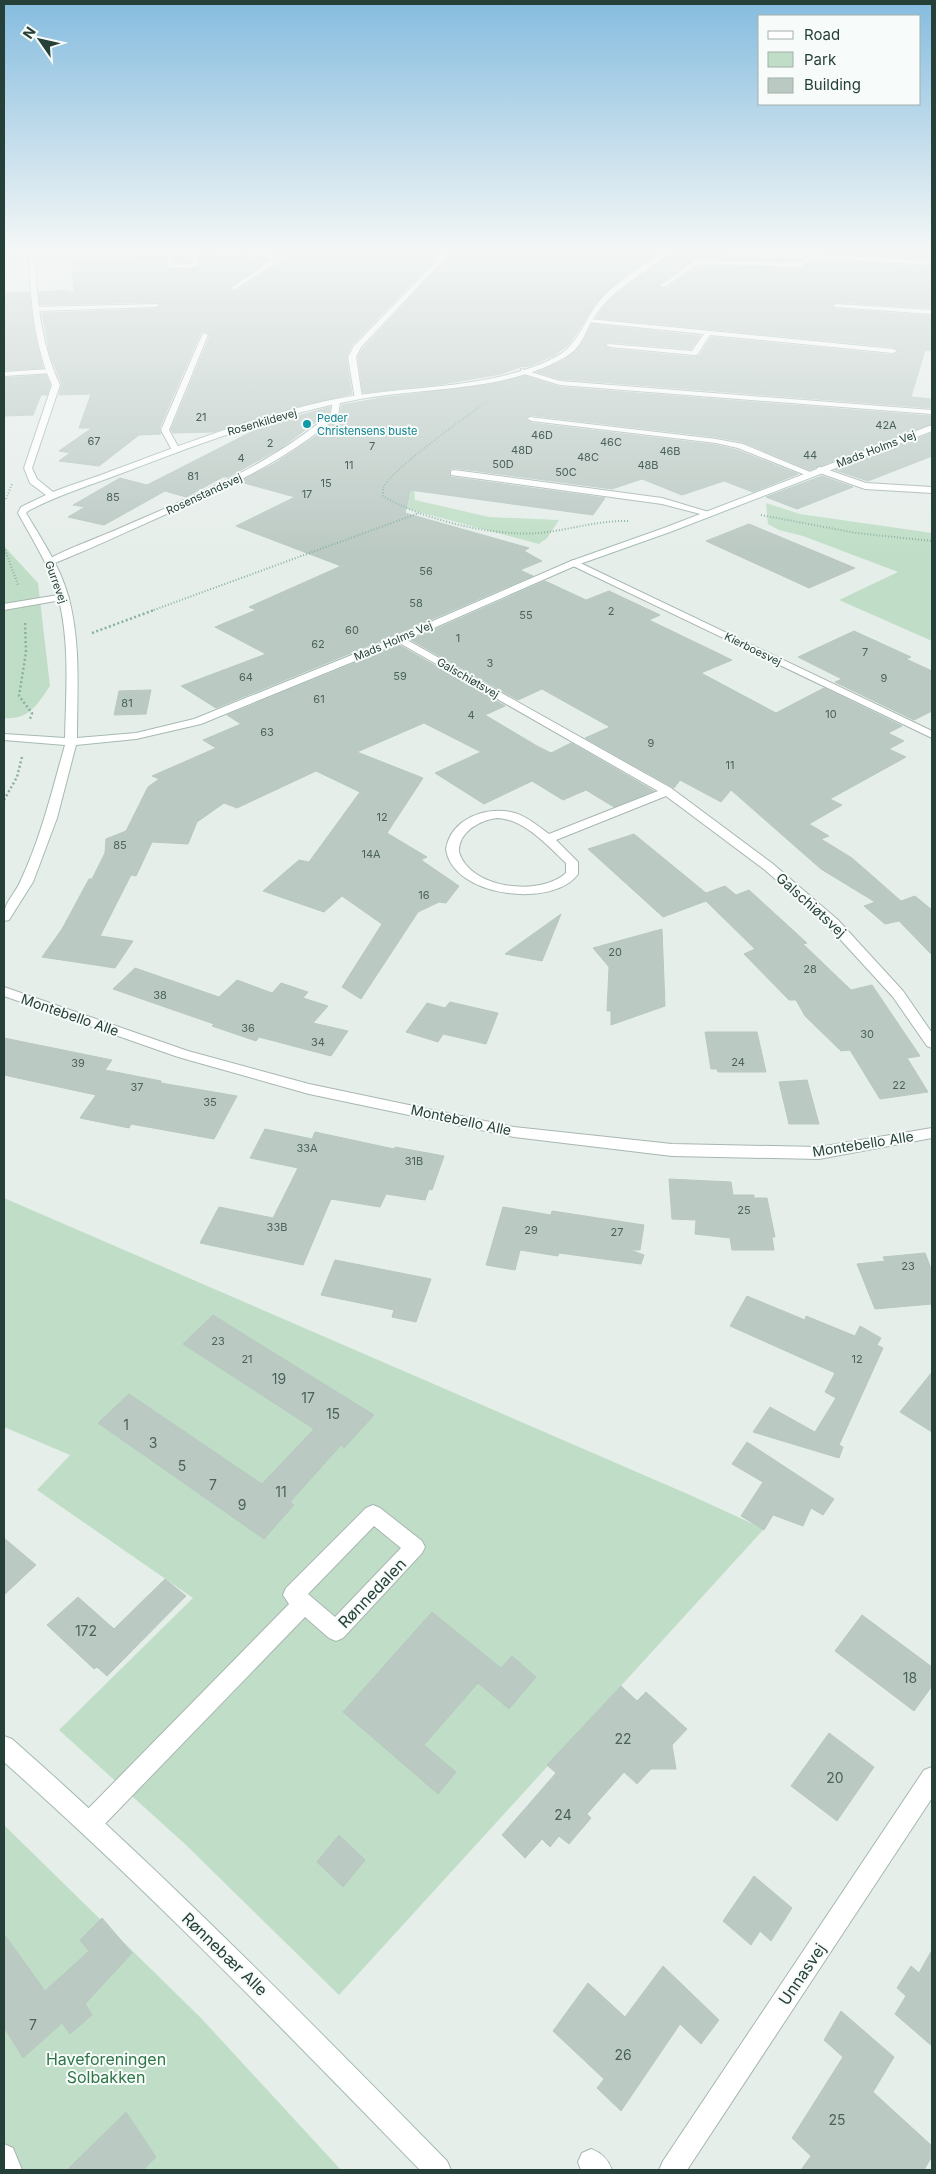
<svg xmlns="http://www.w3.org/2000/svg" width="936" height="2174" font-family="Inter,sans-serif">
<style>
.green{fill:#c0dec7}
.building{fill:#bbc9c3;stroke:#b8c8c1}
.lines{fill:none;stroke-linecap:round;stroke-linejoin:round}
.lane-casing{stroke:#a8b6b1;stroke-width:2}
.street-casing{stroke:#a8b6b1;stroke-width:2}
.secondary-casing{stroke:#a5bab2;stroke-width:2}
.path-far2{stroke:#87b1a2;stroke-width:1;stroke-dasharray:1 2;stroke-linecap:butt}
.path-far1{stroke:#87b1a2;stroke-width:2;stroke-dasharray:1 2;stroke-linecap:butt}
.path{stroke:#87b1a2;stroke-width:2.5;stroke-dasharray:2 2.5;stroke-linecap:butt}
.lane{fill:#fff;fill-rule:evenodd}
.street{fill:#fff;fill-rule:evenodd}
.secondary{fill:#fff;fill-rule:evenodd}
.culture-dot{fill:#0f9aa8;stroke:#f7fbf9;stroke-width:2}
.labels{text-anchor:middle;stroke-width:4;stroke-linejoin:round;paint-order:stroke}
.number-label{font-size:11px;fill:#4a625b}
.far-culture-label{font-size:11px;fill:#0d838f;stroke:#f7fbf9;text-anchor:start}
.far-street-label{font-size:11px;fill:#254038;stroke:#f7fbf9}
.street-label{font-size:14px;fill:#254038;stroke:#f7fbf9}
.near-number-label{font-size:14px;fill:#4a625b}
.near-street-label{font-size:16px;fill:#254038;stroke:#f7fbf9}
.near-park-label{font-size:16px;fill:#307649;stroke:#f7fbf9}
</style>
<rect width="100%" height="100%" fill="#e6eeea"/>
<path class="green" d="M 534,411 L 471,457 L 414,486 L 415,500 L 489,517 L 559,520 L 547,538 L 539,544 L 363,497 Z
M 766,503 L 800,514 L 932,533 L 932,641 L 839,600 L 898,572 L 803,536 L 779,530 L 768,524 Z
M 4,546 L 38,583 L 50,686 C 37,705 29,720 4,718 Z
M 4,1198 L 690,1495 L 764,1529 L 339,1995 L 186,1845 L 59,1730 L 193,1598 L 37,1490 L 70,1455 L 4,1427 Z
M 4,1825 L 201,2018 L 341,2170 L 4,2170 Z"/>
<path class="building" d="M 280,250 L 444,250 L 352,345 L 346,357 L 352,394 L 299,406 L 213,432 L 173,433 L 171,430 L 210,336 L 204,331 L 200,334 L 159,429 L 161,434 L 139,435 L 99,466 L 59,461 L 70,453 L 59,451 L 92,428 L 79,428 L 91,394 L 59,395 L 62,384 L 50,354 L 42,313 L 156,309 L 161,305 L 158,302 L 40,305 L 39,292 L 67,290 L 74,293 L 72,260 L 187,254 L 190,262 L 174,263 L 169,257 L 165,259 L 169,270 L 201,268 L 197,253 L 244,255 L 269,260 L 231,286 L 230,290 L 235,292 L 284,260 L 283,256 L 274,254 Z
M 455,250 L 640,250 L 658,252 L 623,277 L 601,297 L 569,344 L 555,355 L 529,366 L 520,367 L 501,374 L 443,384 L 363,393 L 358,357 L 363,348 Z
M 809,250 L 887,250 L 932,253 L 932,259 L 809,252 Z
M 678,252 L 802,259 L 800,261 L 696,258 L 659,284 L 660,288 L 666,289 L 698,266 L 803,269 L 811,260 L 932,267 L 932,308 L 836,302 L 831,306 L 834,309 L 932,316 L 932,351 L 925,350 L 911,397 L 932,399 L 932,408 L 560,379 L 537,372 L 563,361 L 576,351 L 592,324 L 701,336 L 691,349 L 608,342 L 604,344 L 610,349 L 694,357 L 699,356 L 711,337 L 893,355 L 899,352 L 893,347 L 596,318 L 606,304 L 624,288 L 670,254 L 675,254 Z
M 29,292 L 36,339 L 43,368 L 4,370 L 4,293 Z
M 46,375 L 50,385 L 47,395 L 41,395 L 33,415 L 4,416 L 4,378 Z
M 525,376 L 560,387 L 932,416 L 932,424 L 810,470 L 743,442 L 716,437 L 528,415 L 526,420 L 532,423 L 716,445 L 737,450 L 798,474 L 753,492 L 724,481 L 682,495 L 642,479 L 612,489 L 454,468 L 450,469 L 449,475 L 451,477 L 605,498 L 593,515 L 410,490 L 405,513 L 529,548 L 524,551 L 542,561 L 520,570 L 533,576 L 395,635 L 216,708 L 181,686 L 266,654 L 215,627 L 256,610 L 249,607 L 341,566 L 236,526 L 295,497 L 240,482 L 277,462 L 319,434 L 339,417 L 342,405 L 381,398 L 487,385 Z
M 330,407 L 329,412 L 281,448 L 228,477 L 223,477 L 186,497 L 165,491 L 104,525 L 68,517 L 85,507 L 73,505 L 120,478 L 147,485 L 255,430 L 244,431 Z
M 932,433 L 932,456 L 868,481 L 835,470 Z
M 822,476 L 853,487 L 797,509 L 766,497 Z
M 749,524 L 855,568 L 809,588 L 706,541 Z
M 545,581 L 586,600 L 609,591 L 660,615 L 649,620 L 732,660 L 701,673 L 776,713 L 824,688 L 902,726 L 888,733 L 904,741 L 889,749 L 906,757 L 830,799 L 842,805 L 809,824 L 829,836 L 821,839 L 852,858 L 901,901 L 915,896 L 932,910 L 932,955 L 899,921 L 885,924 L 864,906 L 875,902 L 821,869 L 731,790 L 721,802 L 680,780 L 674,788 L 585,738 L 610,727 L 542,689 L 518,700 L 411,640 Z
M 854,631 L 911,657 L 906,659 L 932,671 L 932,711 L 914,720 L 835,682 L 842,679 L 798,657 Z
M 399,645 L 505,706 L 485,715 L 537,746 L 551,753 L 571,743 L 654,791 L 614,807 L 586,790 L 563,800 L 532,781 L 484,804 L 435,773 L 481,752 L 424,723 L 357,752 L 423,778 L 387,833 L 427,857 L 421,860 L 459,886 L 446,903 L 439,902 L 418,912 L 361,999 L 342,987 L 382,924 L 342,896 L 324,912 L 263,891 L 299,860 L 309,862 L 360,792 L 316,771 L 237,808 L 224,803 L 197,822 L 188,844 L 152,842 L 136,876 L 131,875 L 100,936 L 133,941 L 115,968 L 42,957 L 62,929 L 89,879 L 92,879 L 105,853 L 106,839 L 126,831 L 148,787 L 159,779 L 152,776 L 216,748 L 203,740 L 241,724 L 227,715 Z
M 151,690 L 146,714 L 114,715 L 119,691 Z
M 634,834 L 706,893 L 725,886 L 736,895 L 749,890 L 807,943 L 803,944 L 851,990 L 872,985 L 920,1056 L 907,1058 L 928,1092 L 880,1099 L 850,1050 L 841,1051 L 805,1016 L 796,1000 L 789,1000 L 744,954 L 755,949 L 706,901 L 663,917 L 588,849 Z
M 561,914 L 542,961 L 505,954 Z
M 662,929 L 665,1006 L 611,1025 L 611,1011 L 607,1011 L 609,967 L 593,948 Z
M 135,968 L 219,997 L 237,980 L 272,993 L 281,983 L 308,992 L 303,998 L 328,1006 L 313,1023 L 348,1031 L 331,1056 L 259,1037 L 256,1041 L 212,1026 L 214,1024 L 113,989 Z
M 450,1002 L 498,1013 L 486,1044 L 443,1034 L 438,1042 L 406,1032 L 427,1003 L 445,1008 Z
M 705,1032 L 757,1032 L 766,1072 L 718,1072 L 717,1069 L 711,1069 Z
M 4,1038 L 112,1060 L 105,1070 L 161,1081 L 161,1083 L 237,1096 L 214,1139 L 131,1124 L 129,1128 L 80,1118 L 96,1095 L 4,1075 Z
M 807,1080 L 819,1124 L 789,1124 L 779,1082 Z
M 265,1129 L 312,1139 L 315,1132 L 394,1149 L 395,1147 L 444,1156 L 432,1190 L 429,1189 L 425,1200 L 386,1194 L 380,1207 L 331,1199 L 303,1265 L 200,1243 L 219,1207 L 273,1218 L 298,1168 L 250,1158 Z
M 669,1179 L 731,1182 L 733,1195 L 754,1195 L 754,1198 L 767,1198 L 775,1237 L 772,1237 L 774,1250 L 732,1250 L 730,1238 L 695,1234 L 696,1220 L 672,1219 Z
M 503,1207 L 551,1215 L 552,1211 L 644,1225 L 640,1250 L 630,1250 L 644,1255 L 641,1264 L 559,1253 L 558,1256 L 520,1250 L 515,1270 L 486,1265 Z
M 925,1253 L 932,1271 L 932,1304 L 875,1309 L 857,1264 L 885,1261 L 883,1257 Z
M 335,1260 L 431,1279 L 416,1322 L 392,1317 L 394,1310 L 321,1295 Z
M 747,1296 L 805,1320 L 806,1316 L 855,1336 L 860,1326 L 881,1338 L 877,1345 L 883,1348 L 839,1445 L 843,1447 L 839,1458 L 753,1432 L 770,1407 L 815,1432 L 836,1398 L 825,1392 L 835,1373 L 730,1326 Z
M 213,1315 L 374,1415 L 344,1448 L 341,1445 L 290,1502 L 294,1505 L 264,1539 L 98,1423 L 129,1394 L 262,1484 L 314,1429 L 183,1344 Z
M 932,1372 L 932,1432 L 900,1412 Z
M 747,1442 L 834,1499 L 823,1515 L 811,1508 L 803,1526 L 773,1515 L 764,1530 L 741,1516 L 763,1482 L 732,1464 Z
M 4,1538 L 36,1565 L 4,1595 Z
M 165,1579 L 186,1596 L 107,1676 L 97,1667 L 94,1669 L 47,1625 L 78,1597 L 114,1629 Z
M 432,1612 L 501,1668 L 512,1656 L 536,1677 L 509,1709 L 478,1683 L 424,1745 L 456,1772 L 438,1794 L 343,1712 Z
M 862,1615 L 932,1667 L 932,1686 L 914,1711 L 835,1651 Z
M 621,1686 L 637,1701 L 646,1692 L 687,1729 L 672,1745 L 676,1769 L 651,1769 L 637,1784 L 624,1772 L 587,1814 L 591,1818 L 569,1844 L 559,1836 L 550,1847 L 542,1839 L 525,1858 L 502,1835 L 556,1773 L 547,1765 Z
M 829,1733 L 874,1767 L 837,1821 L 791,1786 Z
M 339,1835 L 365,1860 L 343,1887 L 317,1862 Z
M 754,1876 L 792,1908 L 771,1941 L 760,1931 L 751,1945 L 723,1921 Z
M 102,1918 L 132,1953 L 85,2004 L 92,2015 L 70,2034 L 62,2023 L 23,2058 L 4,2027 L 4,1934 L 45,1991 L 89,1951 L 80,1940 Z
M 932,1950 L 932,2046 L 895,2014 L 906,1996 L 897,1988 L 911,1966 L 919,1973 Z
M 663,1966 L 719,2020 L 701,2044 L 680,2024 L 621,2111 L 597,2088 L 604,2079 L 553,2031 L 588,1983 L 625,2017 Z
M 841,2011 L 894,2057 L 873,2092 L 932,2146 L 932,2156 L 924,2170 L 801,2170 L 811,2156 L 792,2138 L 843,2057 L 824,2040 Z
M 126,2112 L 156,2157 L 143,2170 L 67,2170 Z"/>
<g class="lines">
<defs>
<path id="lane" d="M 188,250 L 194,250 L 199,267 L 169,268 L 166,261 L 169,259 L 173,265 L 193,264 Z
M 808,254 L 811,256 L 803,267 L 697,264 L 665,287 L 660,286 L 696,260 L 801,263 Z
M 64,594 L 69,597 L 67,599 L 4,610 L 4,604 Z
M 4,2144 L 13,2148 L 22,2170 L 4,2170 Z"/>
<path id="street" d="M 4,250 L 20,252 L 17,254 L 4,253 Z
M 146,250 L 143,252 L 47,254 L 44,252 L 55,250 Z
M 231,250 L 244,250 L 283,258 L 234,290 L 231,288 L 232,287 L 274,259 Z
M 447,250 L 453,250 L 361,347 L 356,357 L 362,397 L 355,399 L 348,357 L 354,346 Z
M 706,250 L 740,250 L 932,261 L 932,265 L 709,252 Z
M 158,304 L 159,305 L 156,307 L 36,311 L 33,309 L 36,307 Z
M 836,304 L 932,310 L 932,314 L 834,307 L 833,306 Z
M 589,319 L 893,349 L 897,351 L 893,353 L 710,335 L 697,355 L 694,355 L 610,347 L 606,345 L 608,344 L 692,351 L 704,334 L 587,322 L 587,320 Z
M 205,333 L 208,335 L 169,430 L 180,450 L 173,452 L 161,430 L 202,335 Z
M 49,369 L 52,369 L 52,373 L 4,376 L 4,372 Z
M 521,369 L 560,381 L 932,410 L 932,414 L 560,385 L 521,373 Z
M 333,400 L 340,402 L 338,416 C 285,461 225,489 162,516 C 130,530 99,545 67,558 L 50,565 L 45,562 C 55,553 103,536 118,529 C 193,496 268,467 331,413 Z
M 529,417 L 716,439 L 743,444 L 815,474 L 808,476 L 738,448 L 716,443 L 532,421 L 528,419 Z
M 820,467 L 866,483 L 932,487 L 932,493 L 865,489 L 817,472 L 817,468 Z
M 454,470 L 662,498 L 712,513 L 708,516 L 662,504 L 451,475 L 451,471 Z
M 574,560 L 932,731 L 932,738 L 571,565 L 571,561 Z
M 400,636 L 671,788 L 773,864 L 838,920 L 903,991 L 932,1033 L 932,1048 L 927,1046 L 893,997 L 828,926 L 765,870 L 666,796 L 556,840 L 578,862 L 578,874 C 553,909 452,897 446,849 C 451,818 488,805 515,813 C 528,817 539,827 549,834 L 658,791 L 396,641 L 396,637 ZM 497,818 C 524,819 547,845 566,863 L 566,873 C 540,897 470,889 459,852 C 458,832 480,820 497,818 Z
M 4,987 L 188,1051 L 309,1084 L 514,1127 L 672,1144 L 819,1147 L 932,1128 L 932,1138 L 819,1159 L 672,1156 L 514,1137 L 309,1094 L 178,1057 L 4,996 Z
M 373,1505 L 380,1508 L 422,1541 L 425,1547 L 422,1553 L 343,1638 L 336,1641 L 329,1638 L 305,1617 L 98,1831 L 90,1834 L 82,1831 L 79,1823 L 82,1815 L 289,1604 L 283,1595 L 286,1588 L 366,1508 ZM 374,1526 L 401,1548 L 335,1617 L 308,1594 Z
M 932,1767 L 932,1798 L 687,2170 L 659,2170 L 663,2161 L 924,1770 Z
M 591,2149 C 602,2153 608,2159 612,2170 L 581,2170 L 578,2162 L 582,2153 Z"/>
<path id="secondary" d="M 24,250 L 20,253 C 32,256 40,250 49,250 L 50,252 L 35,258 C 37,302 41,344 60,385 L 32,468 L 37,479 L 53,492 C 73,484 94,478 114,470 C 184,444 254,417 326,401 C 400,384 488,392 556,357 C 580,344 584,318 602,298 C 620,279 644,265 665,250 L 672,250 C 648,273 617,285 597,313 C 583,332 585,347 562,359 C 499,393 423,387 355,400 C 276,415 200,443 125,472 C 92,485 59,494 28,511 L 26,513 C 42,540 61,568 69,599 C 81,645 77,692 77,738 L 136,733 L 194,719 L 396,637 L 571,561 L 664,528 L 929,426 L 932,426 L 932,431 L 670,532 L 577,565 L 404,641 L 201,724 L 136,739 L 76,745 L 57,818 L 33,882 L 9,920 L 4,921 C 3,901 14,897 21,880 C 41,837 52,791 65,745 L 4,740 L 4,734 L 65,738 C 66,692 70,645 59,600 C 52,569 33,541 18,513 L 21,507 L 46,495 L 30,483 L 24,468 L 52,385 C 34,344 31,302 29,258 L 16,255 L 14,252 Z
M 4,1736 L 12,1739 C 164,1873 305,2016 447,2161 L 451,2170 L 420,2170 C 284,2030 149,1891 4,1762 Z"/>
</defs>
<use href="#lane" class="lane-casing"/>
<use href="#street" class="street-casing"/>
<use href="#secondary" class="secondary-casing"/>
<path class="path-far2" d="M 476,409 L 487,401"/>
<path class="path-far1" d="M 478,408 C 460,421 390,471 383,488 C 383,490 383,494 383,496 C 421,519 494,537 539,533 C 570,530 598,520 630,521
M 6,499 L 12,484
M 761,515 L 856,533 L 932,541
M 4,547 L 18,585
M 151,611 L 419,513"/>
<path class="path" d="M 25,623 L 26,652 L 19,696 L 32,713 L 30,719
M 92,633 L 154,610
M 4,800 L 17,777 L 22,757"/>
<use href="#lane" class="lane"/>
<use href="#street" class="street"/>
<use href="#secondary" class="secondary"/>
</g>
<linearGradient id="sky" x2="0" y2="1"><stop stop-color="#85bcdf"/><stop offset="0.45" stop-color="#f4f7f6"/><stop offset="1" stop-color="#f4f7f6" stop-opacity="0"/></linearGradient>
<rect width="936" height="554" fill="url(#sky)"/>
<circle class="culture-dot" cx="307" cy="424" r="5"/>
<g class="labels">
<g class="number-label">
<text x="201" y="421">21</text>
<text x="886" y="429">42A</text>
<text x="542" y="439">46D</text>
<text x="94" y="445">67</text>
<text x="611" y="446">46C</text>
<text x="270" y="447">2</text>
<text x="372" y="450">7</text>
<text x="522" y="454">48D</text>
<text x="670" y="455">46B</text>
<text x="810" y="459">44</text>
<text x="588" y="461">48C</text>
<text x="241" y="462">4</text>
<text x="503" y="468">50D</text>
<text x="349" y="469">11</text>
<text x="648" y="469">48B</text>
<text x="566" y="476">50C</text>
<text x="193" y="480">81</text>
<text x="326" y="487">15</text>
<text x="307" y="498">17</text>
<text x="113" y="501">85</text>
<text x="426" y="575">56</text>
<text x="416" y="607">58</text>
<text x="611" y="615">2</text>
<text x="526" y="619">55</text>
<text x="352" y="634">60</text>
<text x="458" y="642">1</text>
<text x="318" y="648">62</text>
<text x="865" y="656">7</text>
<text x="490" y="667">3</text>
<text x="400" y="680">59</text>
<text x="246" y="681">64</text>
<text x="884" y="682">9</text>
<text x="319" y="703">61</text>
<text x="127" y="707">81</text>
<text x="831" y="718">10</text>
<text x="471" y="719">4</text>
<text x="267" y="736">63</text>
<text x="651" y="747">9</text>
<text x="730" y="769">11</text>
<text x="382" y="821">12</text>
<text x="120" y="849">85</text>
<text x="371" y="858">14A</text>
<text x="424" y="899">16</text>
<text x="615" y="956">20</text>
<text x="810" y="973">28</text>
<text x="160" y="999">38</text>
<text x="248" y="1032">36</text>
<text x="867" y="1038">30</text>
<text x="318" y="1046">34</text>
<text x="738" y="1066">24</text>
<text x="78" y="1067">39</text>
<text x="899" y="1089">22</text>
<text x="137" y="1091">37</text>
<text x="210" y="1106">35</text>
<text x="307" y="1152">33A</text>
<text x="414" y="1165">31B</text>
<text x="744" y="1214">25</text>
<text x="277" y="1231">33B</text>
<text x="531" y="1234">29</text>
<text x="617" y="1236">27</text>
<text x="908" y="1270">23</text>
<text x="218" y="1345">23</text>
<text x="247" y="1363">21</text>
<text x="857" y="1363">12</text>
</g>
<g class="far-culture-label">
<text x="317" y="422">Peder<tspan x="317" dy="13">Christensens buste</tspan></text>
</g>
<g class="far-street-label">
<text transform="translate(262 422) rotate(-16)" y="4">Rosenkildevej</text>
<text transform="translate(876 449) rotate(-21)" y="4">Mads Holms Vej</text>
<text transform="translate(204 494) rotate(-25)" y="4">Rosenstandsvej</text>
<text transform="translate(56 582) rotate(70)" y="4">Gurrevej</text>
<text transform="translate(393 641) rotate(-23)" y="4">Mads Holms Vej</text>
<text transform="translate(753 649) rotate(26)" y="4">Kierboesvej</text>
<text transform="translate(468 678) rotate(30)" y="4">Galschiøtsvej</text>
</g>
<g class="street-label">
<text transform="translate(811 905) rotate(42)" y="5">Galschiøtsvej</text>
<text transform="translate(70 1015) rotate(19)" y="5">Montebello Alle</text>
<text transform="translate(461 1120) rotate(12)" y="5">Montebello Alle</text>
<text transform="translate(863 1144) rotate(-9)" y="5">Montebello Alle</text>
</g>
<g class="near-number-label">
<text x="279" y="1384">19</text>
<text x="308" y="1403">17</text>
<text x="333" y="1419">15</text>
<text x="126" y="1430">1</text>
<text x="153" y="1448">3</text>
<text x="182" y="1471">5</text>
<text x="213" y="1490">7</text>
<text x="281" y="1497">11</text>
<text x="242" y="1510">9</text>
<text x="86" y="1636">172</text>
<text x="910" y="1683">18</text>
<text x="623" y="1744">22</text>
<text x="835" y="1783">20</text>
<text x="563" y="1820">24</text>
<text x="33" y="2030">7</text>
<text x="623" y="2060">26</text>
<text x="837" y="2125">25</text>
</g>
<g class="near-street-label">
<text transform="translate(372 1593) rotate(-46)" y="6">Rønnedalen</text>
<text transform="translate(225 1954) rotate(44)" y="6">Rønnebær Alle</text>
<text transform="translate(802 1974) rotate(-56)" y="6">Unnasvej</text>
</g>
<g class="near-park-label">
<text x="106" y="2065">Haveforeningen<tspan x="106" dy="18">Solbakken</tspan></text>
</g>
</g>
<rect width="936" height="2174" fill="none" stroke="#254038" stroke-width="10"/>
<rect x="758" y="15" width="162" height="90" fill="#f7fbf9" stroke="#a3b0ac"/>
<rect x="768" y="31" width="25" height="8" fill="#ffffff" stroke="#a3b0ac"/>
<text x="804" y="40" font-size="15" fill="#254038">Road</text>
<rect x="768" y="52" width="25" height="15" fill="#c0dec7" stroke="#a3b0ac"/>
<text x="804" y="65" font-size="15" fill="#254038">Park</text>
<rect x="768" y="78" width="25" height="15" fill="#bbc9c3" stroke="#a3b0ac"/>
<text x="804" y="90" font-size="15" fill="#254038">Building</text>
<g transform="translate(40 40) rotate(304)" stroke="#f7fbf9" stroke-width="4" paint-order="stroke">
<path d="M0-4L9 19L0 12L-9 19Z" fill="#254038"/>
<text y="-8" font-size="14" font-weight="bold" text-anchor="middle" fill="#254038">N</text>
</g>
</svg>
